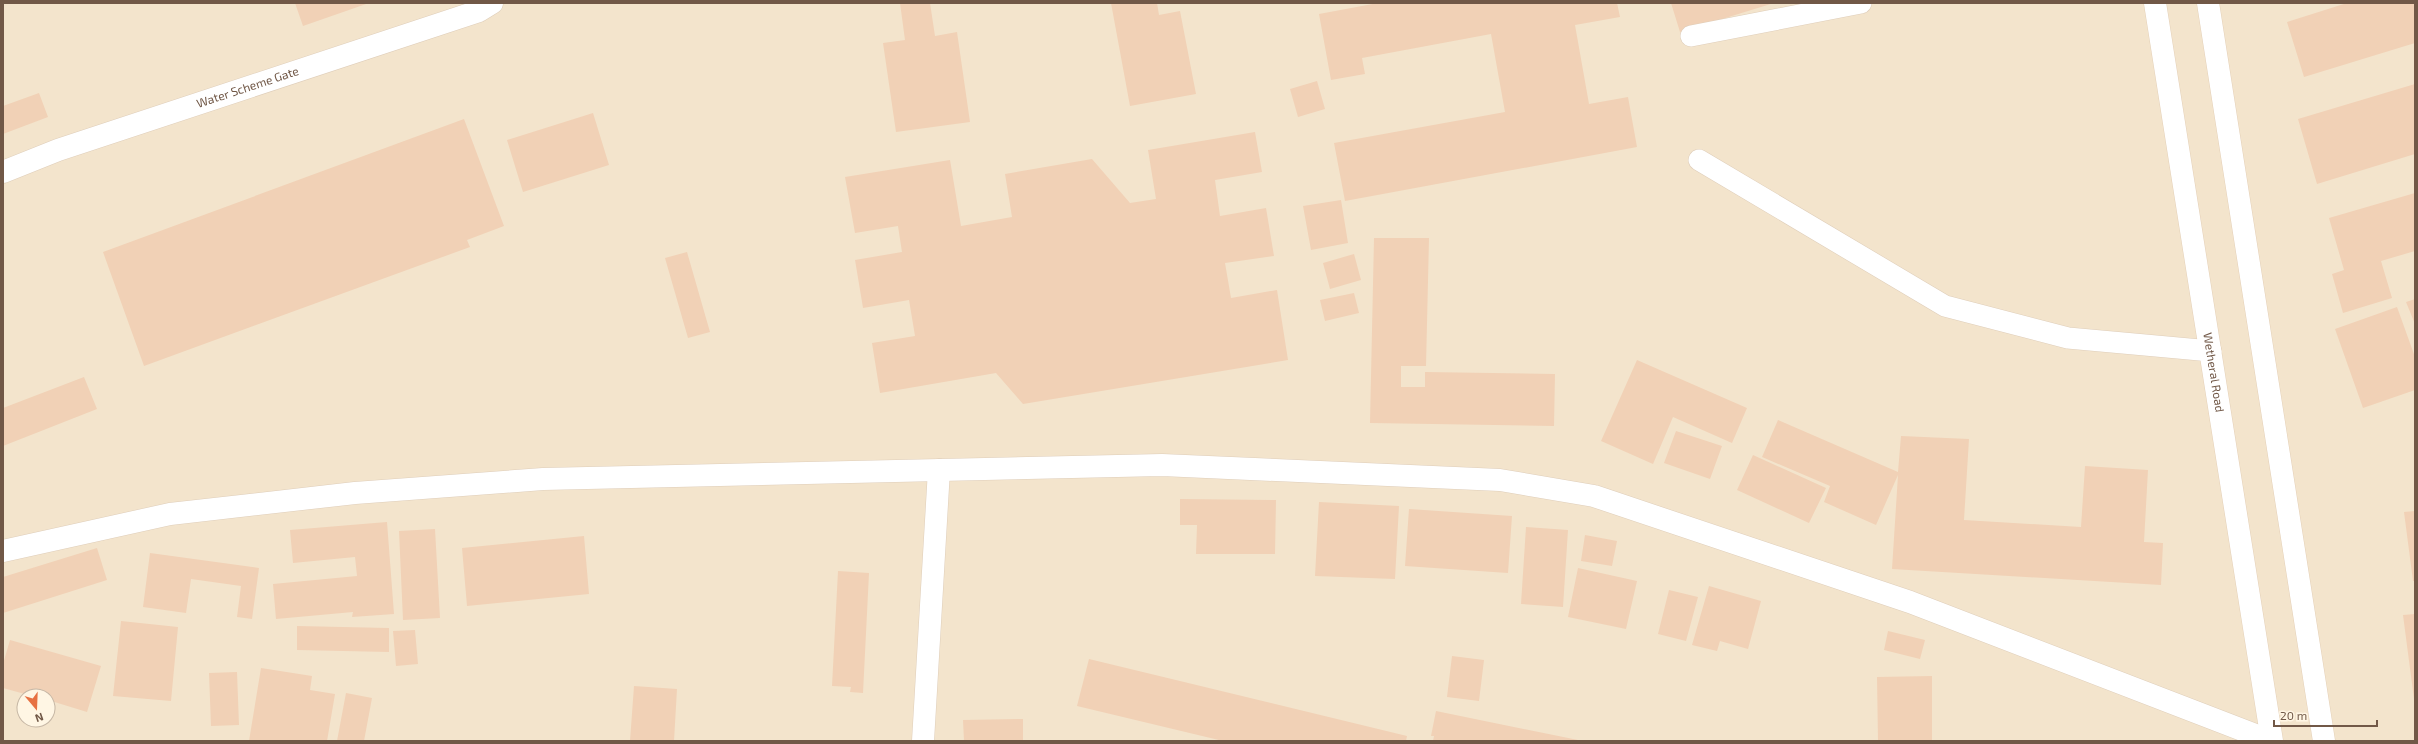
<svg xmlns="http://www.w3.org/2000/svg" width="2418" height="744" font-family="'Exo 2',sans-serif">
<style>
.residential{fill:#f3e4cc;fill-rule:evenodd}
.building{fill:#f1d1b6}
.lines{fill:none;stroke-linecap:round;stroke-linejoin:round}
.lane-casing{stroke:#dfceba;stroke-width:22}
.street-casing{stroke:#dfceba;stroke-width:23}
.secondary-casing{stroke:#e4d0b8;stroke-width:23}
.lane{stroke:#fff;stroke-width:21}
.street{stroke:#fff;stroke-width:22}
.secondary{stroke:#fff;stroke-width:22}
.labels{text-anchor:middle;stroke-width:3;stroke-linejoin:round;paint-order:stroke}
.street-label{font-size:12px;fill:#715847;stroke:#fff6e4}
</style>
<rect width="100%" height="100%" fill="#fcf2de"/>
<path class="residential" d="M 3,3 L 2415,3 L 2415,741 L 3,741 ZM 24,696 L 48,696 L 48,720 L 24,720 Z"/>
<path class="building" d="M 295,3 L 369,3 L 303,26 Z
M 900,3 L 930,3 L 935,36 L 957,32 L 970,122 L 896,132 L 883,43 L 905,40 Z
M 1111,3 L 1157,3 L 1159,15 L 1180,11 L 1196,94 L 1130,106 Z
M 1378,3 L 1617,3 L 1620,17 L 1575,25 L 1589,104 L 1628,97 L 1637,147 L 1345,201 L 1334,143 L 1505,112 L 1491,34 L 1362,58 L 1365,74 L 1331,80 L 1319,14 Z
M 1671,3 L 1774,3 L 1680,32 Z
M 2347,3 L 2415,3 L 2415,43 L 2304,77 L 2287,22 Z
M 1317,81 L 1325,109 L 1298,117 L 1290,89 Z
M 2415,84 L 2415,154 L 2317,184 L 2298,119 Z
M 39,93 L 48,117 L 3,134 L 3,106 Z
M 593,113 L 609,165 L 523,192 L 507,140 Z
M 464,119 L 504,226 L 467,240 L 470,247 L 144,366 L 103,252 Z
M 1255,132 L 1262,172 L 1215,180 L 1220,216 L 1266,208 L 1274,256 L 1225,263 L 1231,298 L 1277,290 L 1288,360 L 1023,404 L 996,373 L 880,393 L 872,343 L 915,336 L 909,300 L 863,308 L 855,260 L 902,252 L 898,226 L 855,233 L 845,177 L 950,160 L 961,226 L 1012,217 L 1005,174 L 1092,159 L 1130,203 L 1156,199 L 1148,150 Z
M 2415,193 L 2415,251 L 2381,261 L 2392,298 L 2343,313 L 2332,274 L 2344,270 L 2329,218 Z
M 1341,200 L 1348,243 L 1311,250 L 1303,206 Z
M 1374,238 L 1429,238 L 1426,366 L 1401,366 L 1401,387 L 1425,387 L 1425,372 L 1555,374 L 1554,426 L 1370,423 Z
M 687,252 L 710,332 L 688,338 L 665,258 Z
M 1354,254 L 1361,280 L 1330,289 L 1323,263 Z
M 1354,293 L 1359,313 L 1325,321 L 1320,300 Z
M 2415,299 L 2415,324 L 2406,302 Z
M 2397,307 L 2415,357 L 2415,390 L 2363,408 L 2335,329 Z
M 1637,360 L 1747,408 L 1732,443 L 1673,417 L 1653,464 L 1601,441 Z
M 84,377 L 97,409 L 3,446 L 3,408 Z
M 1778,420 L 1898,472 L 1901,436 L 1969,439 L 1964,520 L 2081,527 L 2085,466 L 2148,470 L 2144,542 L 2163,543 L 2161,585 L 1892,569 L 1898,475 L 1876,525 L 1824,502 L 1830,486 L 1762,457 Z
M 1676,431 L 1722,446 L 1710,479 L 1664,463 Z
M 1753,455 L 1826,488 L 1809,523 L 1737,490 Z
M 1180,499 L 1276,500 L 1275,554 L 1196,554 L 1197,525 L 1180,525 Z
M 1319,502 L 1399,506 L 1395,579 L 1315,576 Z
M 1409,509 L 1512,516 L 1508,573 L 1405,566 Z
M 2415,511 L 2415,581 L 2413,581 L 2404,512 Z
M 387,522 L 394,614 L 352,617 L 353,612 L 276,619 L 273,584 L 357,576 L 355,557 L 293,563 L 290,530 Z
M 1526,527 L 1568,530 L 1563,607 L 1521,604 Z
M 435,529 L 440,618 L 403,620 L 399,531 Z
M 1585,535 L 1617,541 L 1612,566 L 1581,561 Z
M 584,536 L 589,594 L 467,606 L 462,548 Z
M 97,548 L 107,580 L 3,613 L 3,577 Z
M 150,553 L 259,568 L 252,619 L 237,617 L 241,586 L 191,579 L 186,613 L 143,607 Z
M 1578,568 L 1637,581 L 1626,629 L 1568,617 Z
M 838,571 L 869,573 L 863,693 L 850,692 L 851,687 L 832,686 Z
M 1709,586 L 1761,601 L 1748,649 L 1720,641 L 1717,651 L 1692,645 Z
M 1669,590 L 1698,597 L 1686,641 L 1658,634 Z
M 2415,614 L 2415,699 L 2414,699 L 2403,615 Z
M 121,621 L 178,627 L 171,701 L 113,696 Z
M 297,626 L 389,628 L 389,652 L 297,650 Z
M 415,630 L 418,664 L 396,666 L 393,631 Z
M 1888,631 L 1925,640 L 1920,659 L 1884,650 Z
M 10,640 L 101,666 L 87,712 L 48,700 L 48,696 L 32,696 L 3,688 L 3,664 Z
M 1452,656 L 1484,660 L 1479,701 L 1447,697 Z
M 1089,659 L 1407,736 L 1406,741 L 1223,741 L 1077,706 Z
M 261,668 L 312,676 L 310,690 L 335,694 L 327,741 L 249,741 Z
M 237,672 L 239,725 L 211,726 L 209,673 Z
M 1932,676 L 1932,741 L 1878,741 L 1877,677 Z
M 634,686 L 677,689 L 674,741 L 630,741 Z
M 346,693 L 372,698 L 364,741 L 337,741 Z
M 1436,711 L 1578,740 L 1578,741 L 1433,741 L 1434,736 L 1431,736 Z
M 1023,719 L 1023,741 L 964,741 L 963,720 Z"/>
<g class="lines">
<defs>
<path id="lane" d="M 1691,36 L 1861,3
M 1699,160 L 1945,306 L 2068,338 L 2211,351"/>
<g id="street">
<path id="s1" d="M 3,172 L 58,150 L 479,11 L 492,3"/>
<path d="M 3,551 L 170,514 L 355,493 L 543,479 L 1162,465 L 1500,480 L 1594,496 L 1910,602 L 2271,741"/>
<path d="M 923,741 L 939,470"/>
</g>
<g id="secondary">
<path id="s2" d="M 2155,3 L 2272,741"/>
<path d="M 2208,3 L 2324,741"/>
</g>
</defs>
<use href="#lane" class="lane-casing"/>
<use href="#street" class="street-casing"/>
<use href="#secondary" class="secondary-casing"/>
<use href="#lane" class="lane"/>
<use href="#street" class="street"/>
<use href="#secondary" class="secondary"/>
</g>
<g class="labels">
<g class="street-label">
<text dy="4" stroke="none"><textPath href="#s1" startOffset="259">Water Scheme Gate</textPath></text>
<text dy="4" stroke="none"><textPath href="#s2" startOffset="374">Wetheral Road</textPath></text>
</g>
</g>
<rect width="2418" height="744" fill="none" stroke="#715847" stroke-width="8"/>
<g transform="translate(36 708) rotate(161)"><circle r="19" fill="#fff6e4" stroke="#c6b7a5"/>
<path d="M0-3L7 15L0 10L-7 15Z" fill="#e77142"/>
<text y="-6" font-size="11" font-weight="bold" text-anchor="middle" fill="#715847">N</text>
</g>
<path d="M2274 720v6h103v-6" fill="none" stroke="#715847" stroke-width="2"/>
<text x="2280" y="720" font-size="12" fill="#715847" stroke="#fff6e4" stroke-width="3" paint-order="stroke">20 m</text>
</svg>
